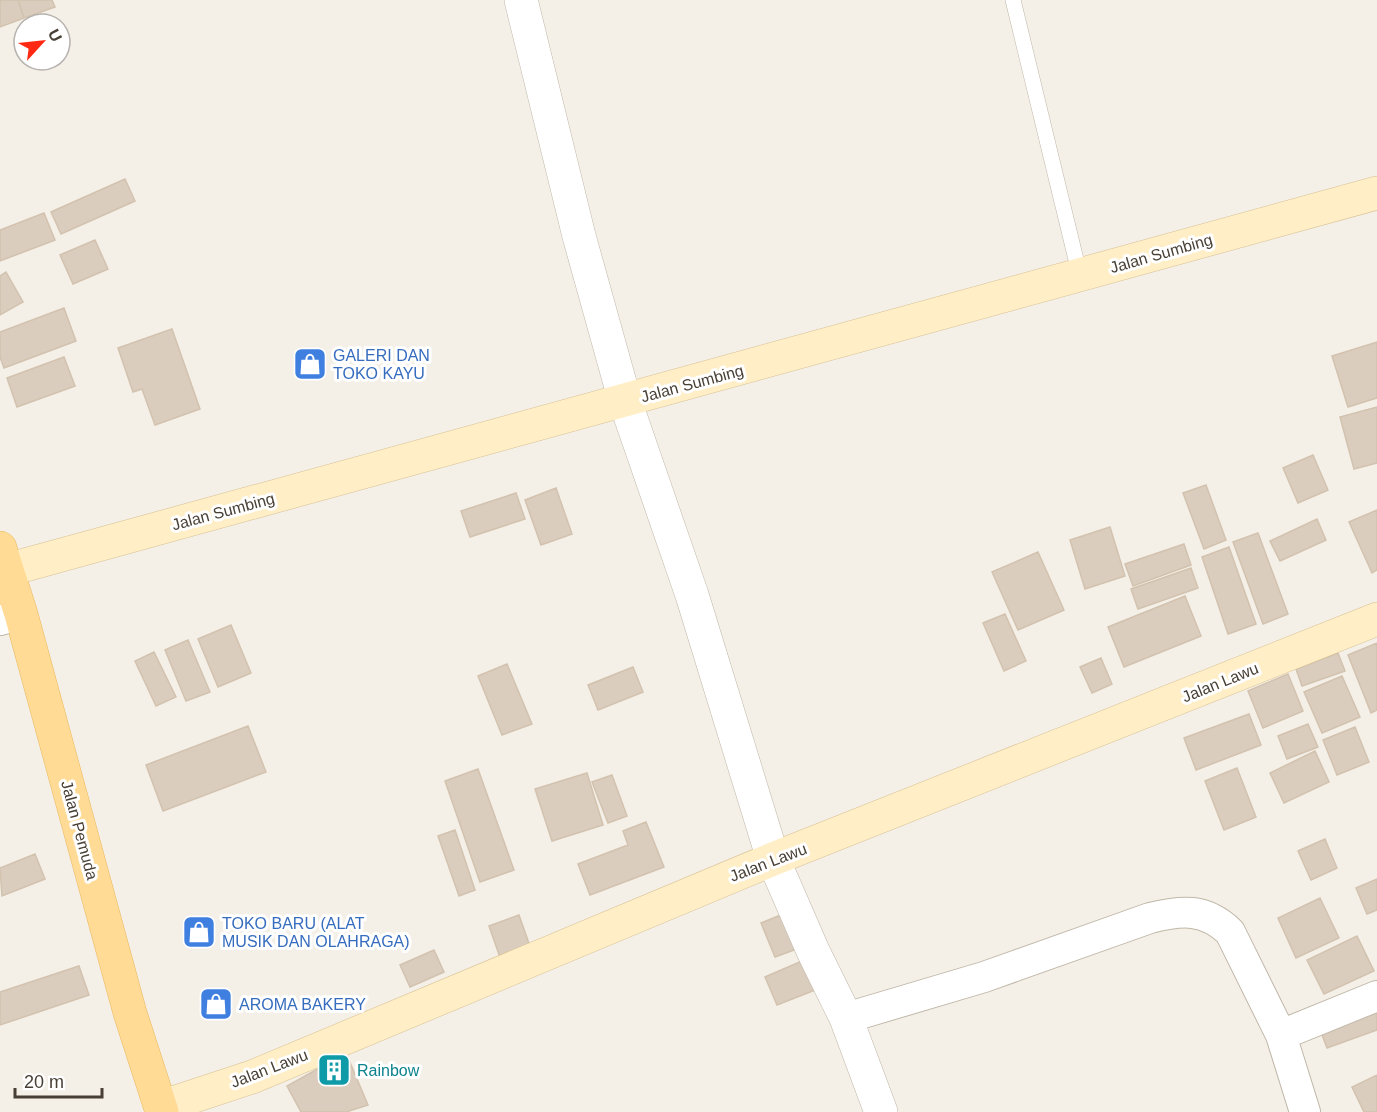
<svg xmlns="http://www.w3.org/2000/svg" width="1377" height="1112" font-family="Helvetica,sans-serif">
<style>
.building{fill:#dacdbe;stroke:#d2c2ae;stroke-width:1.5}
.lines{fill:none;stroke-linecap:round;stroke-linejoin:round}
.service-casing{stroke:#c0b7a8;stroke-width:16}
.minor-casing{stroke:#c0b7a8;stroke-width:32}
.tertiary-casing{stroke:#c0b7a8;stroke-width:34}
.secondary-casing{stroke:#d7c194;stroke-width:34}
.primary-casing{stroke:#eab85e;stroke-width:34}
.service{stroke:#fff;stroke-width:15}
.minor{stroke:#fff;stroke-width:30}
.tertiary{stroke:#fff;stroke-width:33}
.secondary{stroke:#ffeec6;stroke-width:33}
.primary{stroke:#ffdb95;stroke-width:33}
.labels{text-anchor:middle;stroke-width:6;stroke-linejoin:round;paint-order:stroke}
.street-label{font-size:16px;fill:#483f35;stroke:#fff}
.shop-label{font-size:16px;fill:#366cbe;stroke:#fff;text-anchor:start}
.culture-label{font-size:16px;fill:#0d838f;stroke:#fff;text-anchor:start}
</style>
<rect width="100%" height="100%" fill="#f4efe7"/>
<path class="building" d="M 0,0 L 18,0 L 24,18 L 0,27 Z
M 18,0 L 52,0 L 55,7 L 24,18 Z
M 125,179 L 135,201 L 61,234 L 51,212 Z
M 44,213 L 55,240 L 0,261 L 0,230 Z
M 95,240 L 108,269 L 73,284 L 60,255 Z
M 6,272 L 23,302 L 0,315 L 0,276 Z
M 64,308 L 76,341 L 4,368 L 0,357 L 0,332 Z
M 172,329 L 200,409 L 155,425 L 142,389 L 133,392 L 118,348 Z
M 1377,342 L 1377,398 L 1348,407 L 1332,356 Z
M 64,357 L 75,386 L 17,407 L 7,378 Z
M 1377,407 L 1377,463 L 1354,469 L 1340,417 Z
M 1313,455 L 1328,490 L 1298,503 L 1283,468 Z
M 1206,485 L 1226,540 L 1204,549 L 1183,493 Z
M 556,488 L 572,534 L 541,545 L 525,500 Z
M 516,493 L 525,519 L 470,537 L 461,511 Z
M 1377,510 L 1377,570 L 1372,573 L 1349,522 Z
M 1317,519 L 1326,540 L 1280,561 L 1270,541 Z
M 1110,527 L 1125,576 L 1085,589 L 1070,540 Z
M 1258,533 L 1288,614 L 1263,624 L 1233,542 Z
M 1184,544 L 1191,565 L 1133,586 L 1125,564 Z
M 1229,547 L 1256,624 L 1228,634 L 1202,557 Z
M 1038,552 L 1064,610 L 1018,630 L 992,572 Z
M 1191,568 L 1198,588 L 1138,609 L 1131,589 Z
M 1185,596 L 1201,636 L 1124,667 L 1108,627 Z
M 1005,614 L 1026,661 L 1004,671 L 983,623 Z
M 231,625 L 251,673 L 218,687 L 198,639 Z
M 188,640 L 210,692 L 186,701 L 165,650 Z
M 1377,643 L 1377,710 L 1371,713 L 1348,655 Z
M 154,652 L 176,697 L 156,706 L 135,661 Z
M 1338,653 L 1345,671 L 1302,686 L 1296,669 Z
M 1101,658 L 1112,684 L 1092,693 L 1080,667 Z
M 507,664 L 532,724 L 502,735 L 478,676 Z
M 633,667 L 643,692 L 598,710 L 588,685 Z
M 1288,674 L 1303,711 L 1263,728 L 1248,691 Z
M 1342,676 L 1360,717 L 1322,733 L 1304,692 Z
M 1249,714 L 1261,745 L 1196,770 L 1184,738 Z
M 1308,724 L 1318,747 L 1287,759 L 1278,736 Z
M 248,726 L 266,772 L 163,811 L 146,765 Z
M 1355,727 L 1369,762 L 1337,775 L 1323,740 Z
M 1315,751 L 1329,782 L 1284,803 L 1270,773 Z
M 1237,768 L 1256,817 L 1224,830 L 1205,781 Z
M 478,769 L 514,870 L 480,882 L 445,781 Z
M 587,773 L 603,825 L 552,841 L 535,789 Z
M 612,775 L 627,816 L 608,823 L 592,782 Z
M 646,822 L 664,867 L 590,895 L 578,864 L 628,845 L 623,831 Z
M 455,830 L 475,890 L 459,896 L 438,836 Z
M 1325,839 L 1337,868 L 1311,880 L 1298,851 Z
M 35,854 L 45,879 L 2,896 L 0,868 Z
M 1377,879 L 1377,910 L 1367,914 L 1356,888 Z
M 1320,898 L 1339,938 L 1296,958 L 1278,918 Z
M 788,912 L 802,947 L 775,957 L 761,923 Z
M 519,915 L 532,952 L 502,963 L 489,926 Z
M 1357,936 L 1374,971 L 1324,994 L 1307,960 Z
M 434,950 L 444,972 L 410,987 L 400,965 Z
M 802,961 L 815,990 L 777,1005 L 765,977 Z
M 79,966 L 89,995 L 0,1025 L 0,992 Z
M 1377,1012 L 1377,1030 L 1327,1048 L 1318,1024 Z
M 346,1053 L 368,1105 L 346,1112 L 301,1112 L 287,1086 Z
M 1377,1075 L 1377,1112 L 1364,1112 L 1352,1087 Z"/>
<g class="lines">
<defs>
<path id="service" d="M 1013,0 L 1080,276"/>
<path id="minor" d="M 0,620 L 21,614
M 846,1018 L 984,977 L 1150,918 C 1182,910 1205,908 1230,932 L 1281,1035
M 1305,1112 L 1281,1035 L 1377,996"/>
<path id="tertiary" d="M 521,0 L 579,236 L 625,401 L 692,595 L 773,859 L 813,951 L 846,1018 L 881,1112"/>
<path id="secondary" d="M 7,570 L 1377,193
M 161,1107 L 252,1077 L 773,859 L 1377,619"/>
<path id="primary" d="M 0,548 L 21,614 L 130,1013 L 162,1112"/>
</defs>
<use href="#service" class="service-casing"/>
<use href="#minor" class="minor-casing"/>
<use href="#tertiary" class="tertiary-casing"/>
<use href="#secondary" class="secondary-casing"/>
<use href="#primary" class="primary-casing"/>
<use href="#service" class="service"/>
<use href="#minor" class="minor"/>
<use href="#tertiary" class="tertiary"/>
<use href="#secondary" class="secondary"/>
<use href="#primary" class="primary"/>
</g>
<defs>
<symbol id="shop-square" viewBox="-11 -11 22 22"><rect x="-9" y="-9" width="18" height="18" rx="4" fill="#3f7fe0" stroke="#fff"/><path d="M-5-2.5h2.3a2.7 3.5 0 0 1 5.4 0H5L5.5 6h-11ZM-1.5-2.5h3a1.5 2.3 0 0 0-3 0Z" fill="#fff"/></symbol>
<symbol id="building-square" viewBox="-11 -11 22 22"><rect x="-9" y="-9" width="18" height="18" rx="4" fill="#0f9aa8" stroke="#fff"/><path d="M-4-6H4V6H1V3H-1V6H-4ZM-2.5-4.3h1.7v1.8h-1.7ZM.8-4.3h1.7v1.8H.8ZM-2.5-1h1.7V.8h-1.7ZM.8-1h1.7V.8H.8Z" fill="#fff"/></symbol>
</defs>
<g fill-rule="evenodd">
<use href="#shop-square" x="291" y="345" width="38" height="38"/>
<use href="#shop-square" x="180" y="913" width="38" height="38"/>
<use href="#shop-square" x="197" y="985" width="38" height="38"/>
<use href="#building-square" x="315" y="1051" width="38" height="38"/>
</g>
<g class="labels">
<g class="street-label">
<text transform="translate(1161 253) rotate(-16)" y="6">Jalan Sumbing</text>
<text transform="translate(692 383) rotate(-15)" y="6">Jalan Sumbing</text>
<text transform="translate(223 511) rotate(-15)" y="6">Jalan Sumbing</text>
<text transform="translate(1220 682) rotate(-22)" y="6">Jalan Lawu</text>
<text transform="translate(80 830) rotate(75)" y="6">Jalan Pemuda</text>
<text transform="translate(768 862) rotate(-21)" y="6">Jalan Lawu</text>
<text transform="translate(269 1068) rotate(-21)" y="6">Jalan Lawu</text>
</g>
<g class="shop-label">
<text x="333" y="361">GALERI DAN<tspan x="333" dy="18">TOKO KAYU</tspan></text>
<text x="222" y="929">TOKO BARU (ALAT<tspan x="222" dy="18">MUSIK DAN OLAHRAGA)</tspan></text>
<text x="239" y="1010">AROMA BAKERY</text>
</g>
<g class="culture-label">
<text x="357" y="1076">Rainbow</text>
</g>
</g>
<g transform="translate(42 42) rotate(63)"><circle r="28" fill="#ffffff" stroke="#b6b2ae" stroke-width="1.5"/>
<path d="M0-4.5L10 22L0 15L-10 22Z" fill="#ff2913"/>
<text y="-9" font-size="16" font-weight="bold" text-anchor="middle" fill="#483f35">U</text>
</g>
<path d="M15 1088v9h87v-9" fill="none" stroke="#483f35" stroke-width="3"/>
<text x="24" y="1088" font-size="18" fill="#483f35" stroke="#ffffff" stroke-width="4.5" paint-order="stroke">20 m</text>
</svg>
